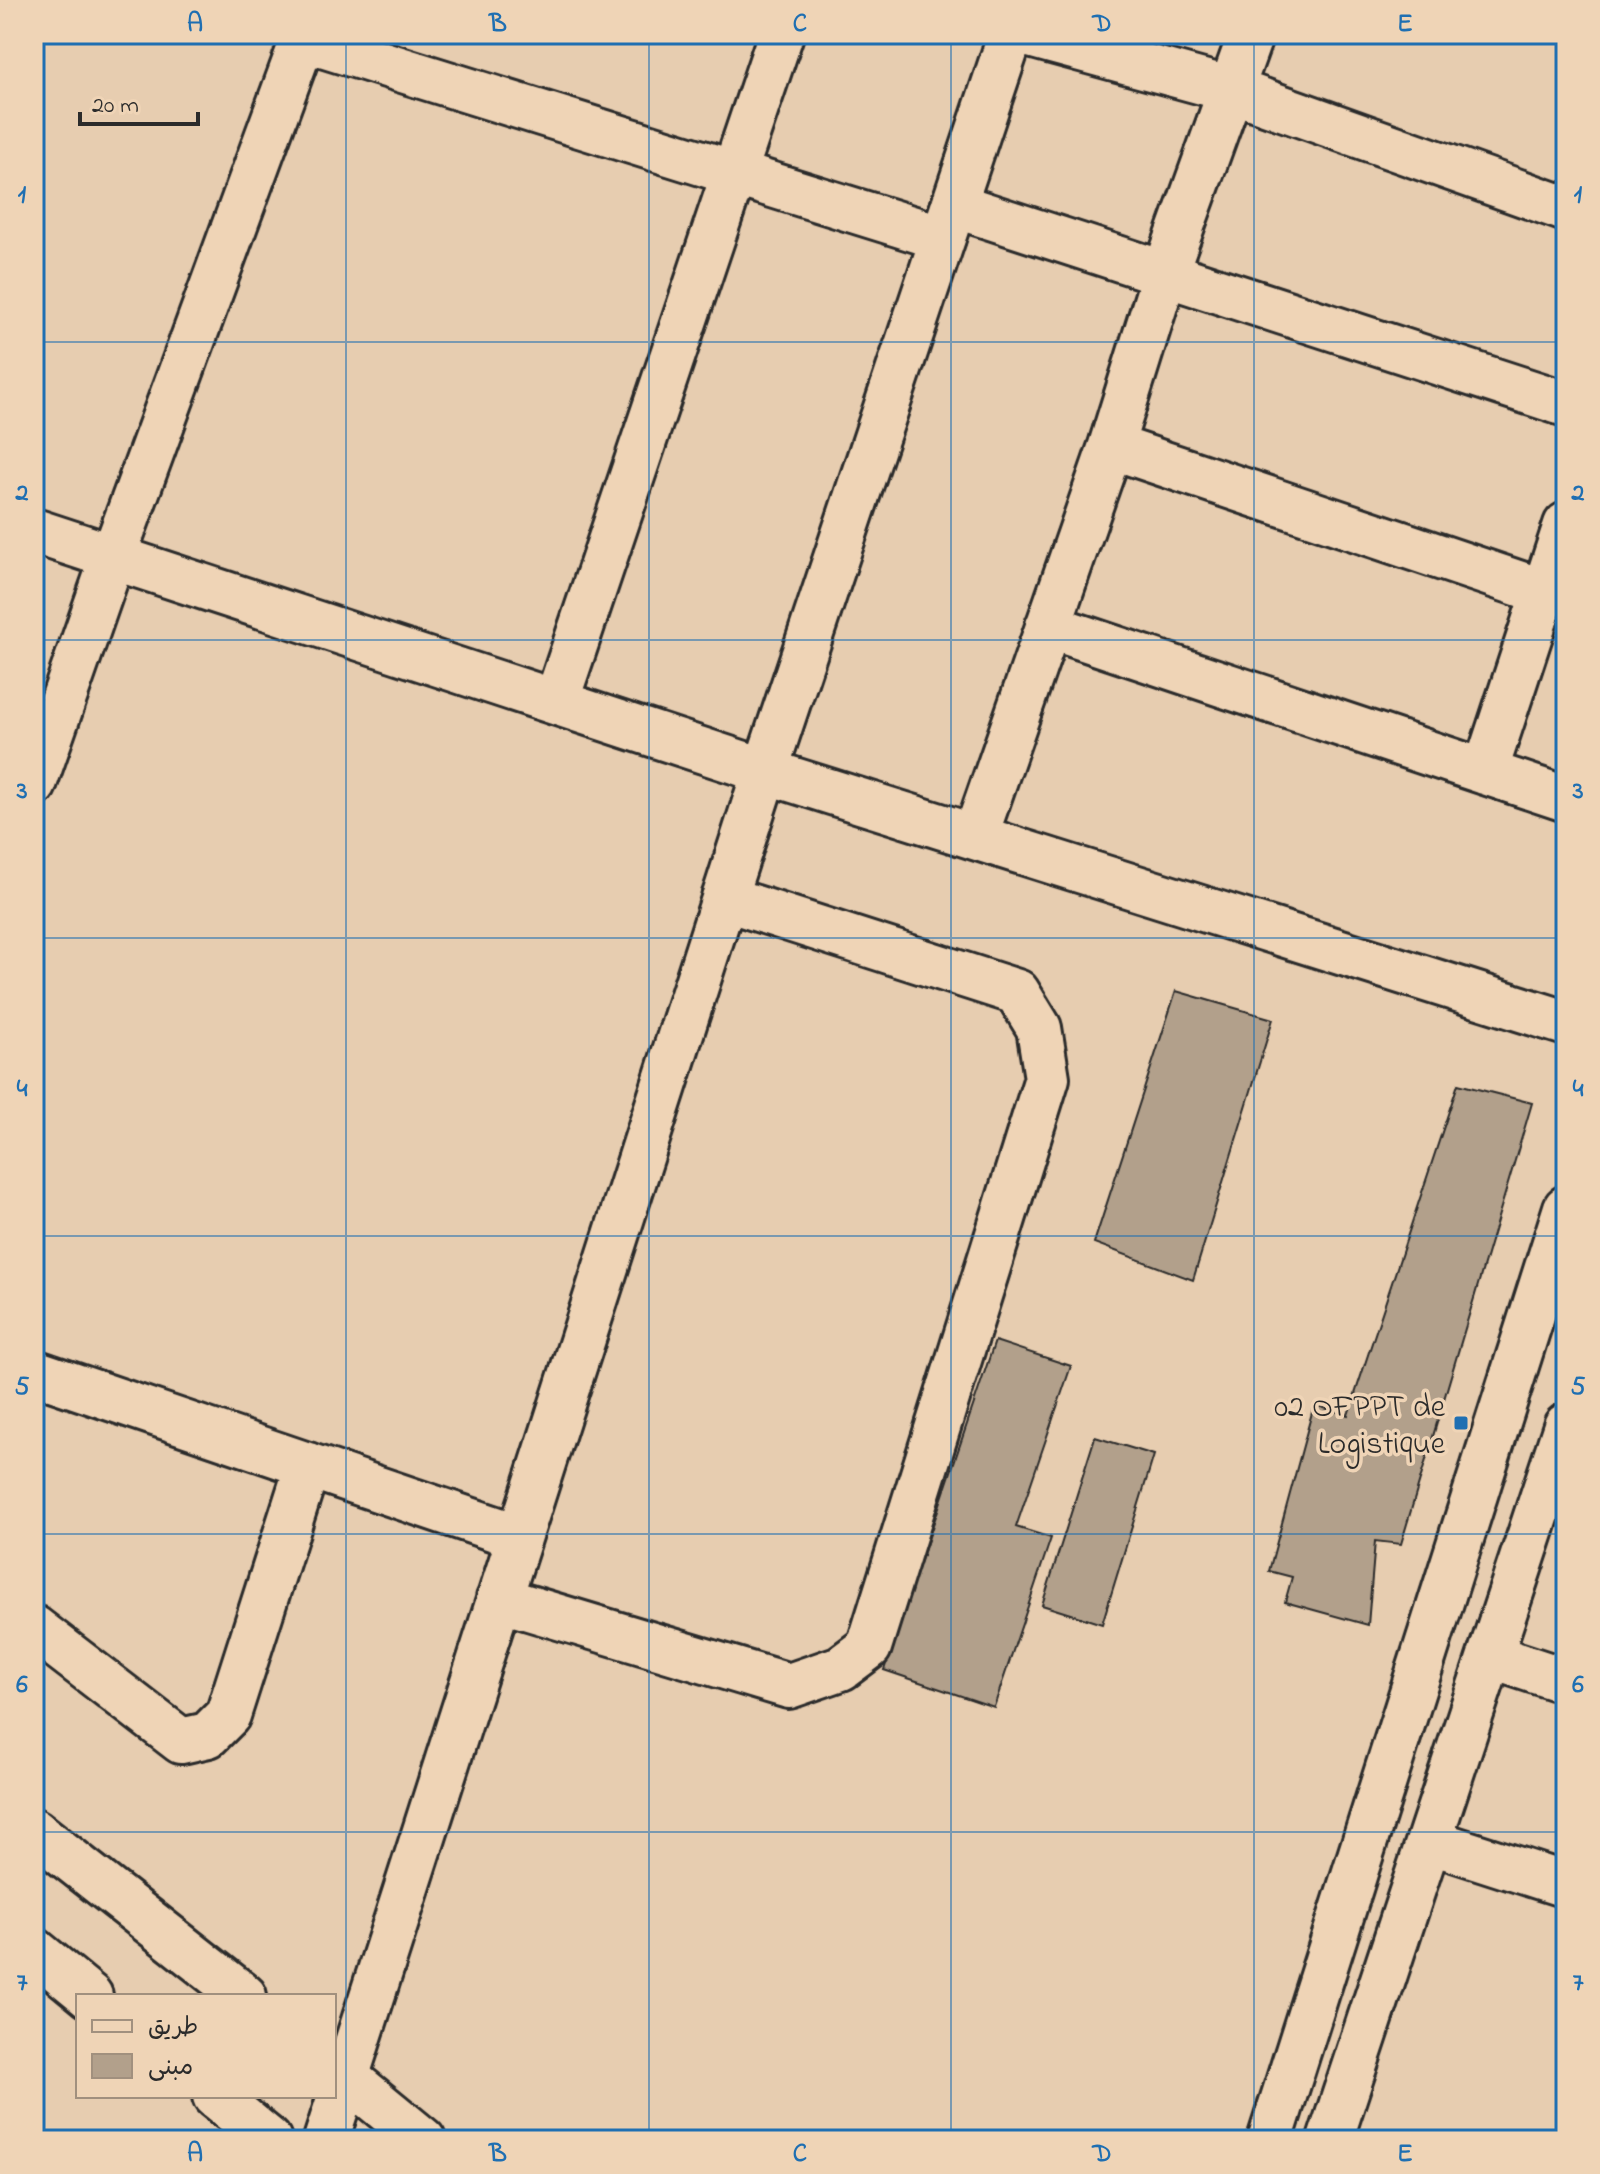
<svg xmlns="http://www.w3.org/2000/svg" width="1600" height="2174" font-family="'Indie Flower','Playpen Sans Arabic',sans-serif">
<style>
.building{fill:#b2a08b;stroke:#2b2b2b;stroke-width:2}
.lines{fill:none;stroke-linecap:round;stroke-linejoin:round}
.minor-casing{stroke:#2b2b2b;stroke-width:50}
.minor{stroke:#efd4b6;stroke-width:44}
.grid{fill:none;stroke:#1f6fb2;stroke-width:2;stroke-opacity:0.55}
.poi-dot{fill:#1f6fb2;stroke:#efd4b6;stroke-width:3}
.labels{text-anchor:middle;stroke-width:7;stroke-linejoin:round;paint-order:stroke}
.poi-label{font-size:32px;fill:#2b2b2b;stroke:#efd4b6;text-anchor:end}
.neatline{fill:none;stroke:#1f6fb2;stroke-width:3}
.grid-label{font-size:26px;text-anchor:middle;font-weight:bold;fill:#1f6fb2}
</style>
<rect width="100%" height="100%" fill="#e7cdb0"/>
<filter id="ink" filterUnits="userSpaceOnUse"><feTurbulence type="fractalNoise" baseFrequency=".0125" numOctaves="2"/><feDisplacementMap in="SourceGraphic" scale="16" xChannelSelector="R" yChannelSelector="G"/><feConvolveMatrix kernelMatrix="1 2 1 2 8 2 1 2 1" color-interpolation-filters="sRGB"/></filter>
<g filter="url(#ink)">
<path class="building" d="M 1176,991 L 1273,1019 L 1193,1280 L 1094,1243 Z
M 1458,1084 L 1532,1103 L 1401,1544 L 1375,1541 L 1368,1625 L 1285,1602 L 1292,1577 L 1269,1571 L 1314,1405 L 1348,1415 Z
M 995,1341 L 1071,1366 L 1016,1527 L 1051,1538 L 994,1707 L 884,1670 Z
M 1095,1437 L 1154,1455 L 1102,1624 L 1042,1605 Z"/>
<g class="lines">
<defs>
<path id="minor" d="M 1026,34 L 1232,90 L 1566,209
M 303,39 L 943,238
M 954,205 L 1566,404
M 1111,446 L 1544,592
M 34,531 L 765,771 L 1011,34
M 1048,626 L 1566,799
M 556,702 L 781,34
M 1485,772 L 1566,525
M 34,784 L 113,557 L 305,34
M 975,837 L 1111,446 L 1165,273 L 1251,34
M 34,1372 L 519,1537
M 499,1599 L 789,1686 L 841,1668 L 869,1647 L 1047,1078 L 1039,1028 L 1017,992 L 724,898
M 34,1628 L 181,1741 L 208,1735 L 228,1715 L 308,1465
M 1490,1656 L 1566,1681
M 34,1831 L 244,1996
M 1429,1841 L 1566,1885
M 34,1950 L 90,1996
M 334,2067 L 423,2140
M 215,2096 L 269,2140
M 326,2140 L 765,771 L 1566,1023
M 1270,2140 L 1566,1208
M 1330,2140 L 1566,1426"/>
</defs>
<use href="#minor" class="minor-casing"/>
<use href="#minor" class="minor"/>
</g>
</g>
<path class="grid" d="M 346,34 L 346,2140M 649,34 L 649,2140M 951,34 L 951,2140M 1254,34 L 1254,2140M 34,342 L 1566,342M 34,640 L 1566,640M 34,938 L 1566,938M 34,1236 L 1566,1236M 34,1534 L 1566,1534M 34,1832 L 1566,1832"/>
<rect class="poi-dot" x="1453" y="1415" width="16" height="16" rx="4"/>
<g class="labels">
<g class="poi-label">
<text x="1445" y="1416">02 OFPPT de<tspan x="1445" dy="37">Logistique</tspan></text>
</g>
</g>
<rect width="1600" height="2174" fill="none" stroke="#efd4b6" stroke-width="88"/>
<rect x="76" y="1994" width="260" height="104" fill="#efd4b6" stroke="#a1907e" stroke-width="2"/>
<rect x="92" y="2020" width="40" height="12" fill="#efd4b6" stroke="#a1907e" stroke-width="2"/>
<text x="148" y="2034" font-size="24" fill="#2b2b2b">طريق</text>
<rect x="92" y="2054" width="40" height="24" fill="#b2a08b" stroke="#a1907e" stroke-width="2"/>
<text x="148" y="2074" font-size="24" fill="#2b2b2b">مبنى</text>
<path d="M80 112v12h118v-12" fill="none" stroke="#2b2b2b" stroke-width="4"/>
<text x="92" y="112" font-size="24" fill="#2b2b2b" stroke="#efd4b6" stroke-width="6" paint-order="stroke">20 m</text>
<rect x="44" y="44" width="1512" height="2086" class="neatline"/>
<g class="grid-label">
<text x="195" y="31">A</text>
<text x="498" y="31">B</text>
<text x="800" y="31">C</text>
<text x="1102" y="31">D</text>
<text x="1405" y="31">E</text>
<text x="22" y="202">1</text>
<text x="1578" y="202">1</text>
<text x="22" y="500">2</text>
<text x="1578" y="500">2</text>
<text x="22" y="798">3</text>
<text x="1578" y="798">3</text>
<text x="22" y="1096">4</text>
<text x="1578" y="1096">4</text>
<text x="22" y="1394">5</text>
<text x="1578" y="1394">5</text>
<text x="22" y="1692">6</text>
<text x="1578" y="1692">6</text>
<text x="22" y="1990">7</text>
<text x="1578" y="1990">7</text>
<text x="195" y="2161">A</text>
<text x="498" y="2161">B</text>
<text x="800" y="2161">C</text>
<text x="1102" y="2161">D</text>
<text x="1405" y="2161">E</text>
</g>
</svg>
